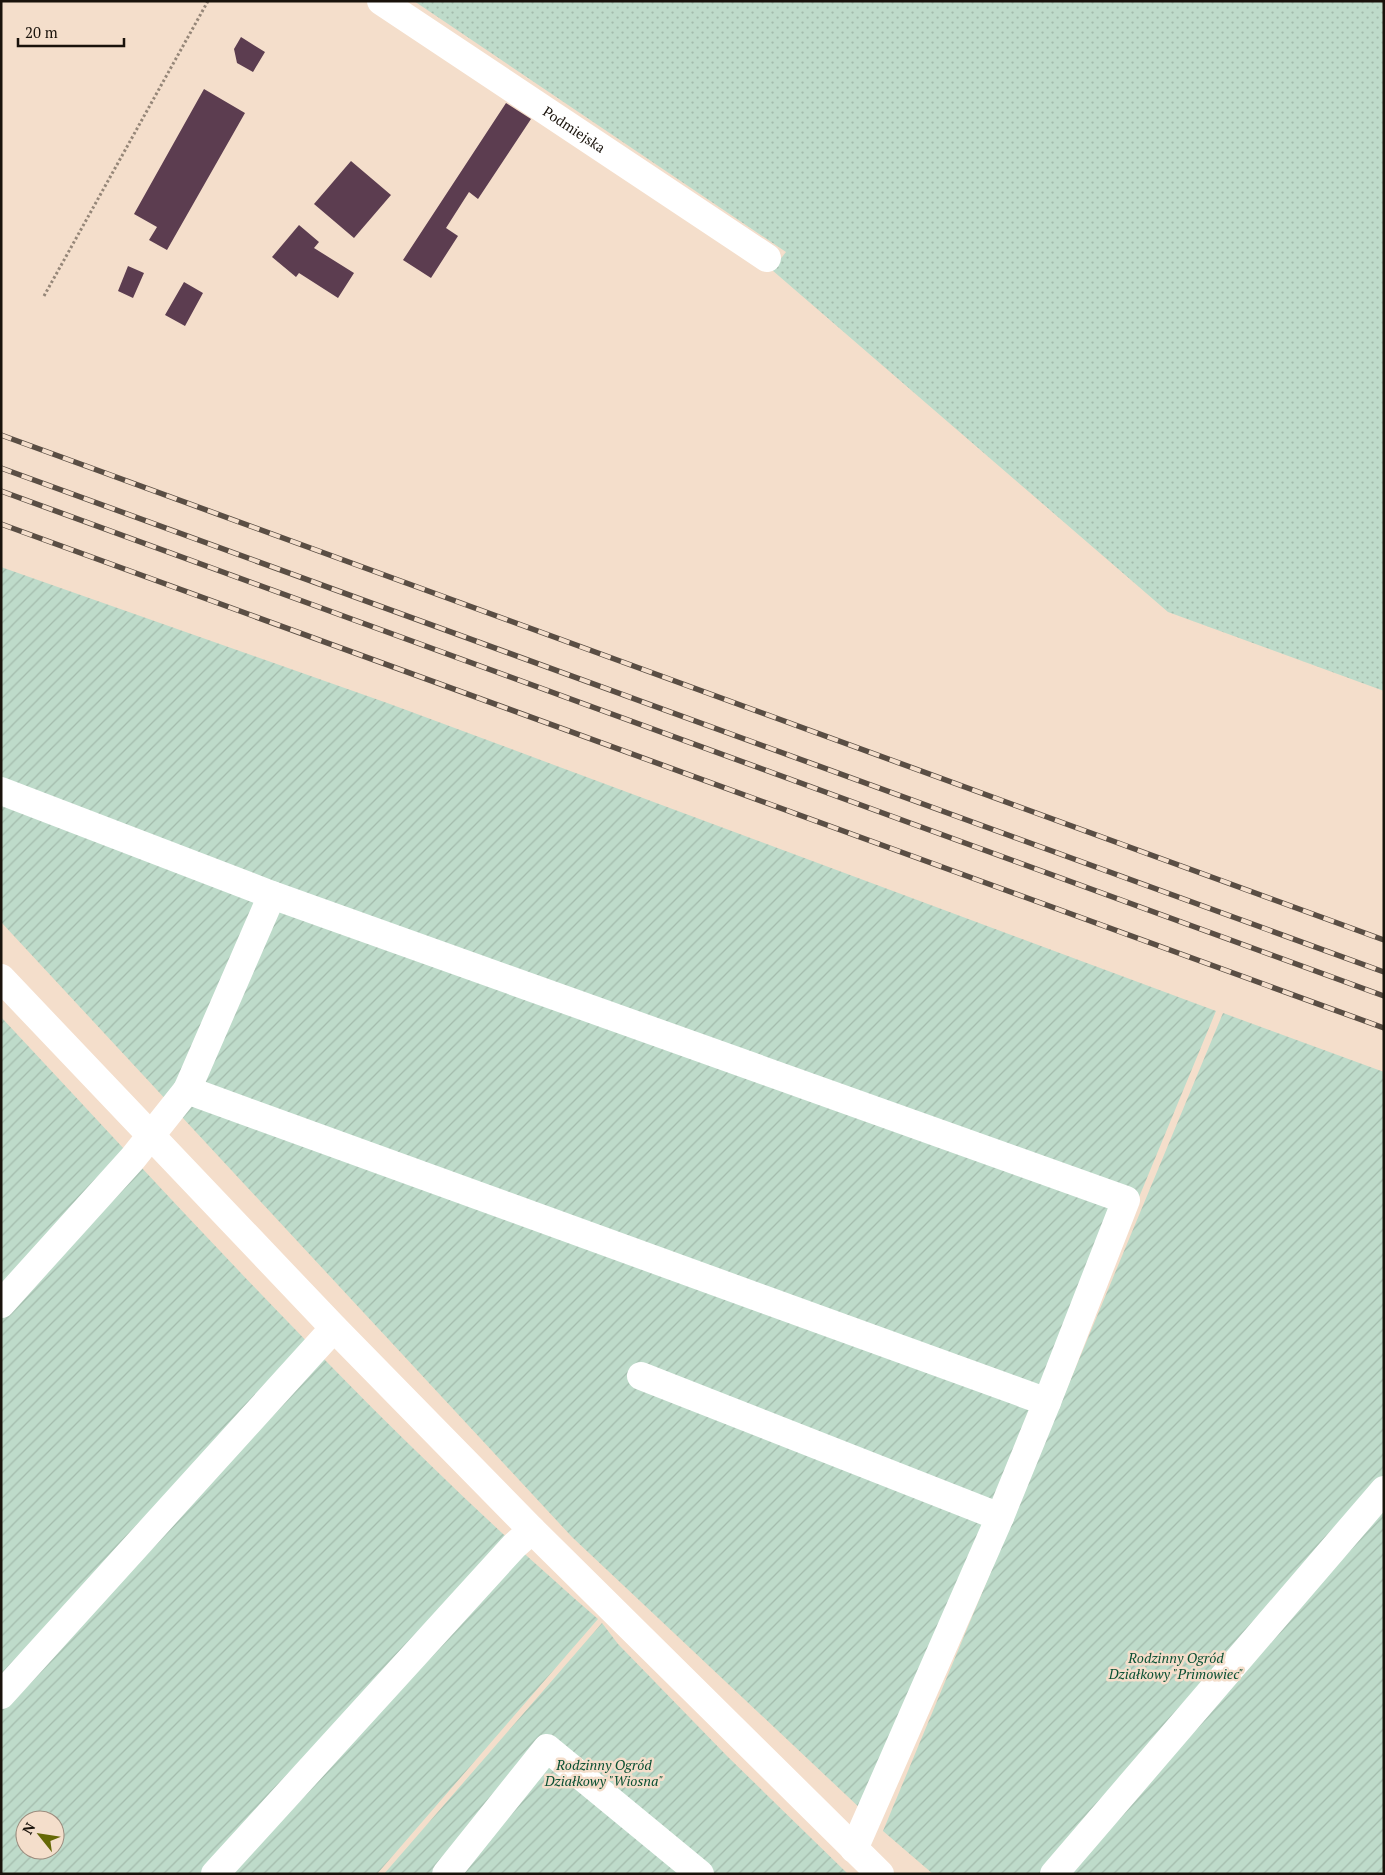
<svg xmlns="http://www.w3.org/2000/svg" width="1385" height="1875" font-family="'PT Serif',serif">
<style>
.grass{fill:url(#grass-dots)}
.garden{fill:url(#garden-furrows);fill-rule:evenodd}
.building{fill:#5c3d50}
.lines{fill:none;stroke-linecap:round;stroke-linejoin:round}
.path{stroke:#958678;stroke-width:3;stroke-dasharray:2.5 2.5;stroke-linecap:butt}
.minor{stroke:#fff;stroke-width:28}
.rail-casing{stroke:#5a4e44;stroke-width:5.5}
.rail{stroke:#f4decb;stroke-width:4;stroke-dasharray:11;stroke-linecap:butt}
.labels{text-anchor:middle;stroke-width:5;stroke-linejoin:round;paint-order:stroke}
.street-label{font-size:14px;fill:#19120b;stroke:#f4decb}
.park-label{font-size:14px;font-style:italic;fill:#094f32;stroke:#f4decb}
</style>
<defs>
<pattern id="grass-dots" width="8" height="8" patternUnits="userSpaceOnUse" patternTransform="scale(1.25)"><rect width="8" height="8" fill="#bedbca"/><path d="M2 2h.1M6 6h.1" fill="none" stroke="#a3bbac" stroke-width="1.8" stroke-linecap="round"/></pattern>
<pattern id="garden-furrows" width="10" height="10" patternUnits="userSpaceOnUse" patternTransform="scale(1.25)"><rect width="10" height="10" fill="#bedbca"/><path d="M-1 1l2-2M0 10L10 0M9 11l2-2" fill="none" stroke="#a3bbac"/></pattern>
</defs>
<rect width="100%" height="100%" fill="#f4decb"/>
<path class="grass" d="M 414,1 L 1384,1 L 1384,691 L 1168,612 L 772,270 L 786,252 Z"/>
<path class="garden" d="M 1,567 L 390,704 L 1216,1011 L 879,1826 L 572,1537 L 1,922 Z
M 1223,1013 L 1384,1072 L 1384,1874 L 933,1874 L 883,1831 Z
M 1,1017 C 194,1223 384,1434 598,1619 L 377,1874 L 1,1874 ZM 25,1820 L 55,1820 L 55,1850 L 25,1850 Z
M 602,1623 L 618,1644 L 727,1756 L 848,1874 L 384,1874 Z"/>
<path class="building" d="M 241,37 L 265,52 L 253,72 L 237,63 L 234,49 Z
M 204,89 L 245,113 L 167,250 L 149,240 L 157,227 L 134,214 Z
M 506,103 L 531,119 L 478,199 L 469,192 L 446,228 L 458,236 L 431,278 L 403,260 Z
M 351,161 L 391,195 L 354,238 L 314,204 Z
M 299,225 L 319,242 L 314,248 L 354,273 L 338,298 L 299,273 L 296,277 L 272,257 Z
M 128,266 L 144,273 L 133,298 L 118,291 Z
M 184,282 L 203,293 L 185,326 L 165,315 Z"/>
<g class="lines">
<path class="path" d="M 44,296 L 208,1"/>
<g class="minor">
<path id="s1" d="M 381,1 L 767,258"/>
<path d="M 1,791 L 272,895 L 1126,1200 L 1047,1402"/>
<path d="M 1,978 L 334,1328 L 532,1530 L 880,1874"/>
<path d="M 187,1090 L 272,895"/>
<path d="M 1,1304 L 133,1158 L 187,1090 L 1047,1402 L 1000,1517 L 854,1849"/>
<path d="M 641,1376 L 1000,1517"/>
<path d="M 1,1695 L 334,1328"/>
<path d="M 215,1874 L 514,1546 L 532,1530"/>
<path d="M 446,1874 L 547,1748 L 700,1874"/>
<path d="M 1054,1874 L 1384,1490"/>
</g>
<defs>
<path id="rail" d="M 1,435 L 1384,940
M 1,468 L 1384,972
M 1,491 L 1384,996
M 1,524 L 1384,1028"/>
</defs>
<use href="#rail" class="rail-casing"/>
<use href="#rail" class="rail"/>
</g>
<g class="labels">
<g class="street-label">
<text dy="5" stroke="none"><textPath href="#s1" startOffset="232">Podmiejska</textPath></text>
</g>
<g class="park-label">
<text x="1176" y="1663">Rodzinny Ogród<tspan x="1176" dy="16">Działkowy "Primowiec"</tspan></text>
<text x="604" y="1770">Rodzinny Ogród<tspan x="604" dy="16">Działkowy "Wiosna"</tspan></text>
</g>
</g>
<rect width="1385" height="1875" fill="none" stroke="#19120b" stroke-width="5"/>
<g transform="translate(40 1835) rotate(300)"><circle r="24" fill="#f4decb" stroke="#9c8c7e"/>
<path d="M0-4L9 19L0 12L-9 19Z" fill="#656806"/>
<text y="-8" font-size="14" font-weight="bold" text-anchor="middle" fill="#19120b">N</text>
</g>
<path d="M18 38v8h106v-8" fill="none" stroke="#19120b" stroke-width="2.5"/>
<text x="25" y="38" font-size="15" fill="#19120b" stroke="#f4decb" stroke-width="4" paint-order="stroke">20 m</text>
</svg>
